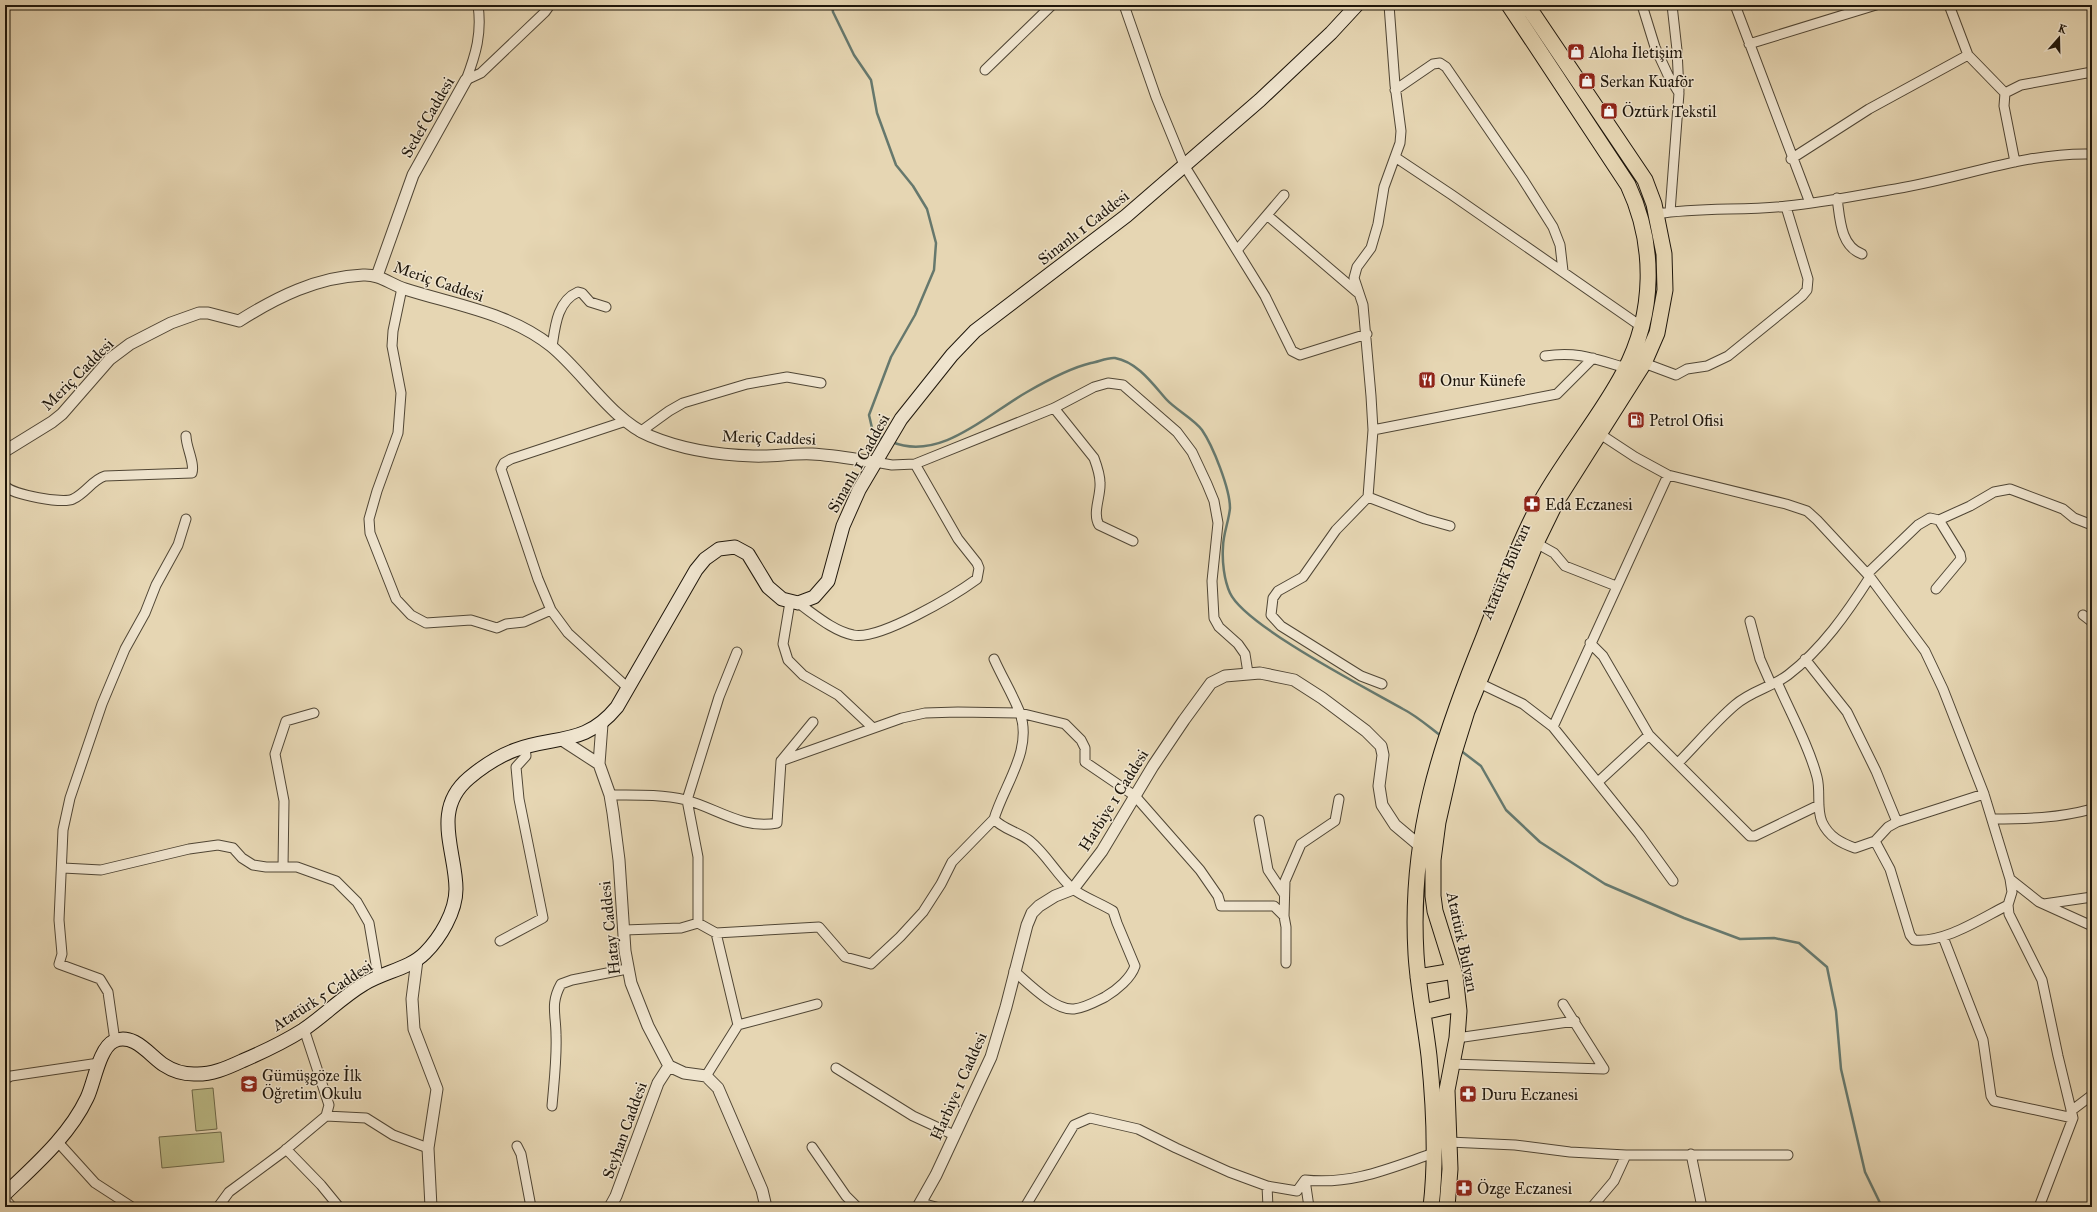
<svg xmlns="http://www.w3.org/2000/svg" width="2097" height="1212" font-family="'IM FELL Great Primer',serif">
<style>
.green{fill:#bcbc88;stroke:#6d694a}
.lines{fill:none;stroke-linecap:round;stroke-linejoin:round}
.stream{stroke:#66786d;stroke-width:2.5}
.minor-casing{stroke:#504635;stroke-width:11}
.tertiary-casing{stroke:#504635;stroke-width:13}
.secondary-casing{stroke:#1e160b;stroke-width:15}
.trunk-casing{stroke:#1e160b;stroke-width:17}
.minor{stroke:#efe4ce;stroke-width:9}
.tertiary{stroke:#efe4ce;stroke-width:11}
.secondary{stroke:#efe4ce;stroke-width:13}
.trunk{stroke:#e6d6b3;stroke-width:15}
.labels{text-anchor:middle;stroke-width:3;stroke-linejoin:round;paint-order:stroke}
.poi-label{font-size:16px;fill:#1e160b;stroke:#efe4ce;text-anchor:start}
.street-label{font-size:16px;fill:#1e160b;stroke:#efe4ce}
</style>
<rect width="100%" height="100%" fill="#e6d6b3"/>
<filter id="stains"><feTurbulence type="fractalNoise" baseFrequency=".005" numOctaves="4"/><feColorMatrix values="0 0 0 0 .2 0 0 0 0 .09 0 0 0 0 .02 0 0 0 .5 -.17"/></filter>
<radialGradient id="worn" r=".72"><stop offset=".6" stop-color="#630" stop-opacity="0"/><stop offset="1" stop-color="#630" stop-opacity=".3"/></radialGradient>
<path class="green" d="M 213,1088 L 217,1129 L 196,1131 L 192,1090 Z
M 221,1132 L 224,1162 L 162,1168 L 159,1137 Z"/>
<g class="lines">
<path class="stream" d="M 832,5 L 833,12 L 854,55 L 871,80 L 877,113 L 896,165 L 913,186 L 927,209 L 936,243 L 934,270 L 915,315 L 891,357 L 869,415 L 872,428 L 879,437 L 885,439
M 892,442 C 940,462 988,414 1027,392 C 1046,381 1070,368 1091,363 C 1098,362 1108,357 1115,358 C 1137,362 1152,383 1166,399 C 1176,410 1194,419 1202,430 C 1213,446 1230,489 1230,508 C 1229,521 1223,534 1223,547 C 1222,561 1224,580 1230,593 C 1245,626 1368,689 1403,709 C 1417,716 1429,727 1441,736
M 1460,750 L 1481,766 L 1506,810 L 1540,842 L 1605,884 L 1684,918 L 1740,939 L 1774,938 L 1799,943 L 1827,967 L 1836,1011 L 1841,1069 L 1865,1172 L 1882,1207"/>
<defs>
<path id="minor" d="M 1124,5 L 1156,97 L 1184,165 L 1265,296 L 1292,351 L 1300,355 L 1367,334
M 1642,5 L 1655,47 L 1668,75 L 1679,93 L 1670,212
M 1672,5 L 1677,50 L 1679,91
M 1735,5 L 1810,203
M 1949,5 L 1968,55 L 2005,93
M 1749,44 L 1876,5
M 985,70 L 1052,5
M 466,80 L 481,73 L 545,12 L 550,5
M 466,80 C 476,54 482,33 478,5
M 1395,90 L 1433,64 L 1440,63 L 1446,67 L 1522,178 L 1553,227 L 1560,245 L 1563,271
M 1395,157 L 1452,195 L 1642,327
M 1791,159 L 1869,109 L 1968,55
M 2015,162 L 2004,106 L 2005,93 L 2021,85 L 2092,72
M 1837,198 C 1840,218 1840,246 1862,254
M 1657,214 C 1700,207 1744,211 1787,206 C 1821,203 1855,196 1889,190 C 1957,180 2023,152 2092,154
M 1267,215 L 1357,292
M 1238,249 L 1284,195
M 402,288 L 393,331 L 392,346 L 401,393 L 398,433 L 377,491 L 369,519 L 370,533 L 396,599 L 411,615 L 426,623 L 471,620 L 497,628 L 506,624 L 524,622 L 551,610
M 552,347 C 555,327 557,301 578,292 L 582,293 L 590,302 L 606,307
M 1545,356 C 1578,351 1595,359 1626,368
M 1644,363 L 1676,375 L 1687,369 L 1707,366 L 1728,356 L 1802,296 L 1807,290 L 1808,279 L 1786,207
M 1054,408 L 1094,458 C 1097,466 1100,474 1100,483 C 1101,496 1092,513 1099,525 L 1133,541
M 626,421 L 511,459 L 504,463 L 501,469 L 538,579 L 551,610 L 568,633 L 628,688
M 1373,430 L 1557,394 L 1593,358
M 640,432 L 669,411 L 683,403 L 747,384 L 787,377 L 821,383
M 1600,434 L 1635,457 L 1668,475 L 1786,504 L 1807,511 L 1817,520 L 1870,577 L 1925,651 L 1943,689 L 1984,794 L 2010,879 L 2012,892 L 2008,905 L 2009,914 L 2042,980 L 2058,1056 L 2073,1118 L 2039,1207
M 875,462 L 892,465 L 915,464 L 1054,408 L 1094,387 L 1108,383 L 1123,385 L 1177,432 L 1192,452 L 1207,484 L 1214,501 L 1218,523 L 1212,581 L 1214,618 L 1219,627 L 1238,644 L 1245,654 L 1248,673
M 5,486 C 13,495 63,504 73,499 C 86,493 92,480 105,476 L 192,473 C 195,463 186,447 186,436
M 1368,497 L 1425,519 L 1450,526
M 1536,543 L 1554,553 L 1565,566 L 1616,586
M 1867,574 L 1918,525 L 1930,518 L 1939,520 L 1970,506 L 1994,492 L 2010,489 L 2063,509 L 2074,518 L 2092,525
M 1936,589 L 1961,559 L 1960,554 L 1939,520
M 790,602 L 783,644 L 788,660 L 803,675 L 838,695 L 872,727
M 798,603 C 814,614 833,631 853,635 C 879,641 955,595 977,579 L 979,568 L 977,563 L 958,539 L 915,464
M 2083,615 L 2092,622
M 1750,621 L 1760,659 L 1771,684
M 1590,643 L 1603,656 L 1649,735 L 1750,836 L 1755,836 L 1819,805
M 994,659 C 1002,677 1013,695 1020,713 C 1033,750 1004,785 994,819 C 1002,829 1019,832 1030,841 C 1047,855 1057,875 1073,889 C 1083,897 1102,904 1113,911 L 1117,923 L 1135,966 C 1131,978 1117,990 1105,997 C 1095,1002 1085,1008 1074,1009 C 1055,1011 1028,983 1014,971
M 1805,659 L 1847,712 L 1876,771 L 1897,822
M 1777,682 C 1790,712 1809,746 1817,777 C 1821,792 1816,808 1822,822 C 1829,837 1841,843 1855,848 L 1875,841 L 1888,827 L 1897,822 L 1984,794
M 1479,683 L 1523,704 L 1553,727 L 1639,834 L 1673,881
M 1382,684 L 1361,676 L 1281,626 L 1271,615 L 1273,598 L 1278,591 L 1303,577 L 1336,530 L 1368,497 L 1373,430 L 1371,396 L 1363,305 L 1354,278 L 1357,267 L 1371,248 L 1378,224 L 1384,187 L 1400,143 L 1401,131 L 1395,85 L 1389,5
M 1553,727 L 1668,475
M 781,761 L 813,722
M 1678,763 C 1697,744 1715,722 1735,705 C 1751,691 1772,687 1788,675 C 1822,649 1847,613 1870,577
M 1598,782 L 1649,735
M 610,795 C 635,795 662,794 686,800 C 716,808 744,830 777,823 L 781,761 L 902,718 L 925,713 L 958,712 L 1020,713 L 1065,724 L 1081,740 L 1085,748 L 1085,762 L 1135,796 L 1200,870 L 1218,896 L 1221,906 L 1274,906 L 1284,916 L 1286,927 L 1286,963
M 1992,819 C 2026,819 2059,818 2092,809
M 1259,820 L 1268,870 L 1284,894
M 1875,841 L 1890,869 L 1910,935 L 1914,940 C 1945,943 1980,919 2008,905
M 283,867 L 284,801 L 275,754 L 286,721 L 314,713
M 63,868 L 101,870 L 189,849 L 218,845 L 233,848 L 242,858 L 253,865 L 266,867 L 297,867 L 336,881 L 357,902 L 369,923 L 378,976
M 2010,879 L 2039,902 L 2092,926
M 2044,904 L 2092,897
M 1284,916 L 1285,881 L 1301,844 L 1335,821 L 1339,799
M 698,923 L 698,857 L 687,800 L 719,697 L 737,652
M 624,930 L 681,928 L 698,923 L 716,933 L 819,927 L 845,957 L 871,964 L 900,937 L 923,912 L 941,884 L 952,862 L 994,819
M 716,933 L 738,1025
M 1943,937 L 1983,1040 L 1991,1096 L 1994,1101 L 2073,1118
M 500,941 L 543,918 L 519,799 L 516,767 L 526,756 L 525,747
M 1457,1038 L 1575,1021
M 115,1041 L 108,992 L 100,979 L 59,964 L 62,954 L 59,920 L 63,830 L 70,798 L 102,704 L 125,649 L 145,613 L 156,585 L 178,545 L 186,519
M 1451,1064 L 1604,1069 L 1563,1004
M 836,1068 L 913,1116 L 954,1135
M 706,1076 L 738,1025 L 817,1004
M 5,1079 L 11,1076 L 99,1063
M 552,1106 C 554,1082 557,1058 556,1035 C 556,1014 550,1004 561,984 L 572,980 L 627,969
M 2071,1111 L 2092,1095
M 326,1116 L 366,1118 L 393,1135 L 428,1148
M 57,1141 L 95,1183 L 132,1207
M 1449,1142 L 1515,1145 L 1570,1152 L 1626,1155 L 1788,1155
M 517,1146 L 521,1154 L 531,1207
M 812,1147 L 846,1196 L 857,1207
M 286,1149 L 321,1185 L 339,1207
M 1691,1154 L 1702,1207
M 1305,1180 L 1309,1207
M 1267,1186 L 1268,1207
M 5,1199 L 12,1207
M 921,1203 L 936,1207
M 218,1207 L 229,1192 L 283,1152 L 326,1116 L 329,1105 L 304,1029
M 1025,1207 L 1074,1125 L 1090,1118 L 1138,1129 L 1176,1148 L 1229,1172 L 1267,1186 L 1297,1191 L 1305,1180 C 1353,1185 1390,1168 1434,1153
M 1592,1207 L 1614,1181 L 1626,1155"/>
<path id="tertiary" d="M 377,276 L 413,175 L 466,80
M 5,451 L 52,422 L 62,414 L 110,359 L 130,344 L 171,323 L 199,313 L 208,313 L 239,321 C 277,297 317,277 363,275 C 379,274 390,284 405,289 C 455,305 510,313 551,346 C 583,372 612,420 650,436 C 681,449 719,455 753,456 C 773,457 793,453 812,454 C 833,455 854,459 875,462
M 562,740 L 599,764 L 602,724
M 599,764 L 610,795 L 613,813 L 619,860 L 625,951 L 631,983 L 648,1026 L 669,1066 L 684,1073 L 706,1076 L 718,1088 L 762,1190 L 766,1207
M 417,960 L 412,999 L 414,1029 L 437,1089 L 428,1148 L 431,1207
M 610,1207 L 616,1196 L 658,1083 L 669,1066
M 918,1207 L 936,1175 L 991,1057 L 1006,1007 L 1027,925 L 1032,913 L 1039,906 L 1055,896 L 1073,889 L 1102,851 L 1153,766 L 1184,720 L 1211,683 L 1225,676 L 1260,673 L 1294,680 L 1322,698 L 1366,731 L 1381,746 L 1383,755 L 1379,786 L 1382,805 L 1395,825 L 1420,846"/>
<path id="secondary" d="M 5,1194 C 35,1165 69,1136 87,1098 C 94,1084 99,1048 114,1041 C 134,1032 150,1056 164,1065 C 173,1071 184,1074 194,1074 C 211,1075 227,1068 242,1061 C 263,1052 284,1042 303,1030 C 324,1016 342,997 364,984 C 383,972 409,969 425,953 C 440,938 456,912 456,889 C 456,851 431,810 469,778 C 482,767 499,756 515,750 C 556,735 585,746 617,707 L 696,570 L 705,559 L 719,549 L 735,547 L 748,554 L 768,587 L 782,599 L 798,603 L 814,597 L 828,581 L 843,526 L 859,490 L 901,419 L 952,355 L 975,331 L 1126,216 L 1260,100 L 1331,33 L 1357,5"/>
<path id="trunk" d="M 1418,977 L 1454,971
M 1423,1012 L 1458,1004
M 1431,1207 C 1437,1157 1434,1105 1429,1056 C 1425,1022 1418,988 1416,954 C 1409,837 1440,745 1483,639 C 1500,596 1515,551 1537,509 C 1562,461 1599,420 1624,372 C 1655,313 1656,245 1628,185 L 1509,5
M 1447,1207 L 1450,1169 L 1447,1090 L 1457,1038 L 1459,1011 L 1455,975 L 1435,911 L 1433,896 L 1433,860 L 1438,822 L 1453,756 L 1467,711 L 1536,543 L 1556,502 L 1644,363 L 1657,333 L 1665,290 L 1664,254 L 1654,204 L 1645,180 L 1527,5"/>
</defs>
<use href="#minor" class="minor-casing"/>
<use href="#tertiary" class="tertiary-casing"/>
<use href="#secondary" class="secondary-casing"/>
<use href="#trunk" class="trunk-casing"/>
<use href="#minor" class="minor"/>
<use href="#tertiary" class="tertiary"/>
<use href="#secondary" class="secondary"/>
<use href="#trunk" class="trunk"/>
</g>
<defs>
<symbol id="shop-square" viewBox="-11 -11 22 22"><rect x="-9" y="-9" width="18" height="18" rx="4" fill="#8f2418" stroke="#efe4ce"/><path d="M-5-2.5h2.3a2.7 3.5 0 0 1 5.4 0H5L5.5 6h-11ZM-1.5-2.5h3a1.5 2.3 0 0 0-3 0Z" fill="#fff"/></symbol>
<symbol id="restaurant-square" viewBox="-11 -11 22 22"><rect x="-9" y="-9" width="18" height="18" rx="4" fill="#8f2418" stroke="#efe4ce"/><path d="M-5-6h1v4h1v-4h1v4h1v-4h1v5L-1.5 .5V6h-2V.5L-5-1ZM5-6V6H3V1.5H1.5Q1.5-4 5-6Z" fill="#fff"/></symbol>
<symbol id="fuel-square" viewBox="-11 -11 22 22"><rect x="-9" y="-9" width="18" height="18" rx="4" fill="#8f2418" stroke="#efe4ce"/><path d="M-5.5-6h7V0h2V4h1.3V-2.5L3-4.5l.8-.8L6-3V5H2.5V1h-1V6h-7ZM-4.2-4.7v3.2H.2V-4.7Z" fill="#fff"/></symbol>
<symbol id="pharmacy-square" viewBox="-11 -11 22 22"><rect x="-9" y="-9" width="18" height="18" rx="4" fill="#8f2418" stroke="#efe4ce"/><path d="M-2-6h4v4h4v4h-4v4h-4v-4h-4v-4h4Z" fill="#fff"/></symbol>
<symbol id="school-square" viewBox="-11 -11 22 22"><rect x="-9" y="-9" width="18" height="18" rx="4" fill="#8f2418" stroke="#efe4ce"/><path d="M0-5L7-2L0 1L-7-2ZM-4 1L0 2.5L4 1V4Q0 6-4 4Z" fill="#fff"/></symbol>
</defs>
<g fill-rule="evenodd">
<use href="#shop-square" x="1566" y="42" width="20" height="20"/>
<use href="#shop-square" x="1577" y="71" width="20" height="20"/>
<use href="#shop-square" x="1599" y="101" width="20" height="20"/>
<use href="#restaurant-square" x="1417" y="370" width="20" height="20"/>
<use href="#fuel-square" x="1626" y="410" width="20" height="20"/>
<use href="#pharmacy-square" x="1522" y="494" width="20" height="20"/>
<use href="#school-square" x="239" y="1074" width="20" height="20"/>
<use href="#pharmacy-square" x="1458" y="1084" width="20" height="20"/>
<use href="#pharmacy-square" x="1454" y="1178" width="20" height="20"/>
</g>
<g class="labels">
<g class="poi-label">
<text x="1589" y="58">Aloha İletişim</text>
<text x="1600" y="87">Serkan Kuaför</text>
<text x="1622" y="117">Öztürk Tekstil</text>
<text x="1440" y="386">Onur Künefe</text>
<text x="1649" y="426">Petrol Ofisi</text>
<text x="1545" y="510">Eda Eczanesi</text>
<text x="262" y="1081">Gümüşgöze İlk<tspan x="262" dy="18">Öğretim Okulu</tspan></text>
<text x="1481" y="1100">Duru Eczanesi</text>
<text x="1477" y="1194">Özge Eczanesi</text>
</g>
<g class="street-label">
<text transform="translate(427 117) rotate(-60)" y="6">Sedef Caddesi</text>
<text transform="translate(1083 227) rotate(-38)" y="6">Sinanlı 1 Caddesi</text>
<text transform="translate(439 281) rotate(19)" y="6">Meriç Caddesi</text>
<text transform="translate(77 374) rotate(-45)" y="6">Meriç Caddesi</text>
<text transform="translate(769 437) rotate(2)" y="6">Meriç Caddesi</text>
<text transform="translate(858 463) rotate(-61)" y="6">Sinanlı 1 Caddesi</text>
<text transform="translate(1505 571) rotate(-67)" y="6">Atatürk Bulvarı</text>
<text transform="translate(1113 800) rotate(-58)" y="6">Harbiye 1 Caddesi</text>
<text transform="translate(609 928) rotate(-96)" y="6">Hatay Caddesi</text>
<text transform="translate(1463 942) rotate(78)" y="6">Atatürk Bulvarı</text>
<text transform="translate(322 995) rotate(-33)" y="6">Atatürk 5 Caddesi</text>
<text transform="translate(958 1086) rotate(-66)" y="6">Harbiye 1 Caddesi</text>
<text transform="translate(624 1130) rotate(-70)" y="6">Seyhan Caddesi</text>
</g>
</g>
<rect width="2097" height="1212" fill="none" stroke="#e6d6b3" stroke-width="20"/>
<rect x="6" y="6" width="2085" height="1200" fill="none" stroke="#1e160b" stroke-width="2"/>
<rect x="10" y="10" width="2077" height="1192" fill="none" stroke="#1e160b"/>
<g transform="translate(2059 38) rotate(20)" stroke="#efe4ce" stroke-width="3" paint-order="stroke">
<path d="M0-3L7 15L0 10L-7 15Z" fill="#1e160b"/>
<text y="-6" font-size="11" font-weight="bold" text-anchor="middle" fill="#1e160b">K</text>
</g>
<rect width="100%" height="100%" filter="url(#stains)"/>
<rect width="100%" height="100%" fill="url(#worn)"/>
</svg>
